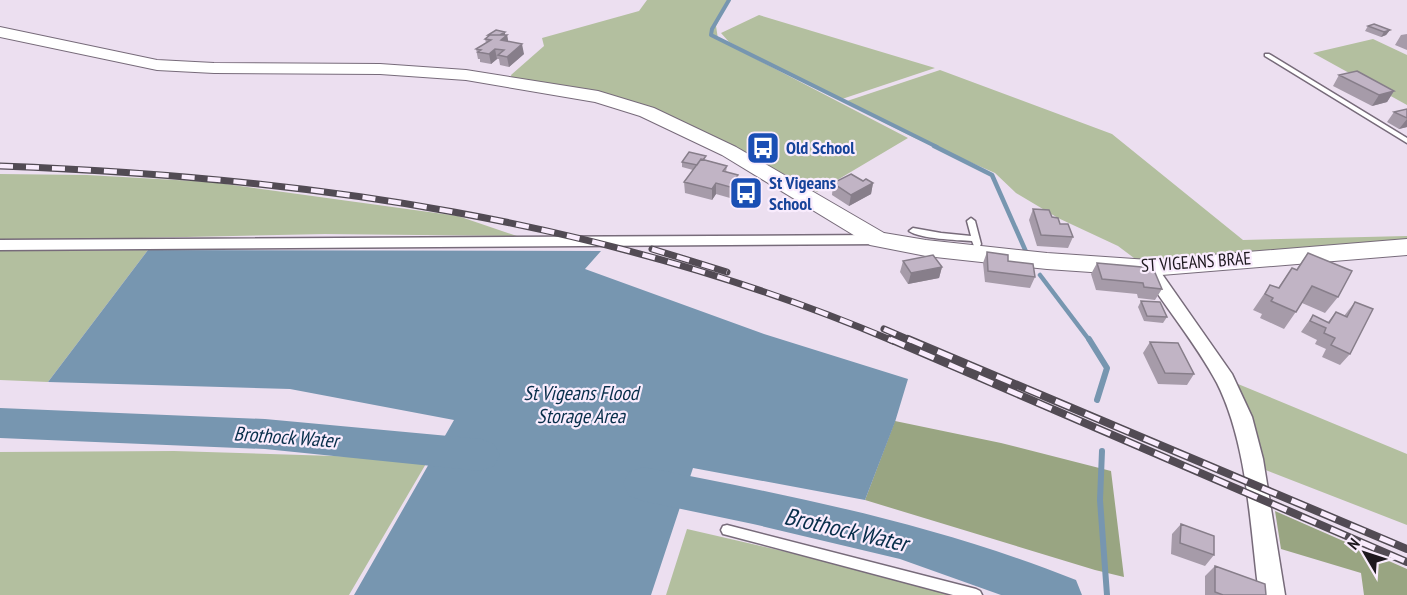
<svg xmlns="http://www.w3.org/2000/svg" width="1407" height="595" font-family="'PT Sans Narrow',sans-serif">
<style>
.green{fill:#b3bf9f}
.forest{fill:#99a582}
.water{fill:#7796b0}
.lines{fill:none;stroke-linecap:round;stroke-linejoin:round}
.stream-far2{stroke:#7796b0;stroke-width:4}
.stream-far1{stroke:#7796b0;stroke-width:4.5}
.stream{stroke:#7796b0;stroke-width:6}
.river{fill:#7796b0;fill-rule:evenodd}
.lane-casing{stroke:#776b7a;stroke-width:3}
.street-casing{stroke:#776b7a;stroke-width:3}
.secondary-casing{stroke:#776b7a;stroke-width:2}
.lane{fill:#fff;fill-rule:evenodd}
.street{fill:#fff;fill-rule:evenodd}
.secondary{fill:#fff;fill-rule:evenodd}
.rail-far1-casing{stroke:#524b54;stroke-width:7}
.rail-casing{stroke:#524b54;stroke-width:8}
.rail-far1{stroke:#f9ecfd;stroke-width:4.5;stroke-dasharray:13;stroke-linecap:butt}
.rail{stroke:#f9ecfd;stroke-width:5;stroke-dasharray:16;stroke-linecap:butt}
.wall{fill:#a69ba9}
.shaded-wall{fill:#877e8a}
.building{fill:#c1b4c5;stroke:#877e8a;stroke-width:1.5}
.labels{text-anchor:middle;stroke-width:4.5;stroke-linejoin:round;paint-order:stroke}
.transit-label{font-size:18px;font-weight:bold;fill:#164399;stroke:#f9ecfd;text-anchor:start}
.street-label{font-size:18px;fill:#1d181e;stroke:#f9ecfd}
.water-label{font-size:20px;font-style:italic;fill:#072e4a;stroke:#f9ecfd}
.near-water-label{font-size:24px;font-style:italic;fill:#072e4a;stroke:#f9ecfd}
</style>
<rect width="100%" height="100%" fill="#ecdff0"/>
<path class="green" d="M 647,0 L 729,0 L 716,26 L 718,39 L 908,138 L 817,192 L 688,124 L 619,97 L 564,86 L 512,79 L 511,75 L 544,46 L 542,38 L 639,11 Z
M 759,15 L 935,68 L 839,100 L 729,42 L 721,33 Z
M 1373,39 L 1407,55 L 1407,105 L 1313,53 Z
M 940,70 L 1112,134 L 1243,240 L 1407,236 L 1407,246 L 1142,264 L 1118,246 L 1058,218 L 1016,193 L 995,173 L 915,138 L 844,102 Z
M 0,174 L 87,175 L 211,182 L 458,216 L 517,236 L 325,234 L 0,241 Z
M 148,250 L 48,382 L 0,380 L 0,251 Z
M 1238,384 L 1407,454 L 1407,525 L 1263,469 Z
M 174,451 L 366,457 L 427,462 L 349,595 L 0,595 L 0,452 Z
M 687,529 L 873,572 L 954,595 L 666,595 Z"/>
<path class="forest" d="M 895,421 L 1001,443 L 1111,471 L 1124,577 L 1095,570 L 865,500 Z
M 1275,511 L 1407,569 L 1407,595 L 1364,595 L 1361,573 L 1281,549 Z"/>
<path class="water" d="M 148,250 L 601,251 L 585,269 L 764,334 L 908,379 L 895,422 L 865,500 L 693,468 L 651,595 L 354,595 L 454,420 L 290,389 L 48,382 Z"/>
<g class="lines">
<path class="stream-far2" d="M 729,0 L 712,29 L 711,35 L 937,147"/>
<path class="stream-far1" d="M 934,146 L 992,175 L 1027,254
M 1040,275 L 1090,341"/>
<path class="stream" d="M 1089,339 L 1107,368 L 1097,400
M 1102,451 L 1100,500 L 1107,595"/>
<path class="river" d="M 0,408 L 265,419 L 481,439 L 494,444 L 500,455 L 494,466 L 481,471 L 265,449 L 0,438 Z
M 643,467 C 790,495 936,524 1076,580 L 1082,595 L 1001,595 L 900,559 L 753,524 L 643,501 L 629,496 L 623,484 L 629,472 Z"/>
<defs>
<path id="lane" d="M 1265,54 L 1269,54 L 1407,138 L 1407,143 L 1265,56 Z
M 971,218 L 975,221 L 981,244 L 980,246 L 974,246 L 972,241 C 956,240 921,239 909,231 L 913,228 L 941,233 L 971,236 L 967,221 Z
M 727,525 L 976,589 L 980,591 L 982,595 L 953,595 L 727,535 L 723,534 L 721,530 L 723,526 Z"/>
<path id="street" d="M 878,235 L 884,236 L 886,240 L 884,244 L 0,250 L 0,240 Z
M 1149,262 L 1155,264 L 1232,374 L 1252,417 L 1263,459 L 1285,595 L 1259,595 C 1250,527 1248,445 1217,383 C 1197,345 1164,305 1140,268 L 1143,264 Z"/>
<path id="secondary" d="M 0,27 L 157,60 L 214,63 L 380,64 L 466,70 L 598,91 L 654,108 L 736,147 L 884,233 L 926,240 L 1047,253 L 1149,260 L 1407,239 L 1407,255 L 1149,276 L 1047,269 L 926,256 L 870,245 L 722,155 L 640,116 L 595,102 L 466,80 L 380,74 L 214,73 L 157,70 L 0,37 Z"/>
</defs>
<use href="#lane" class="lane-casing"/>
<use href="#street" class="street-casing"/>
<use href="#secondary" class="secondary-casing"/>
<use href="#lane" class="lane"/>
<use href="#street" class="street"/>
<use href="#secondary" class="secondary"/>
<defs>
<path id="rail-far1" d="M 0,166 C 308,177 608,220 893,341
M 652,249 L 727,272
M 884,329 L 912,341"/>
<path id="rail" d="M 890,339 L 1407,562
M 908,339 L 1407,549"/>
</defs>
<use href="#rail-far1" class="rail-far1-casing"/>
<use href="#rail" class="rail-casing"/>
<use href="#rail-far1" class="rail-far1"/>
<use href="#rail" class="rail"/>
</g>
<path class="wall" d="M 1368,26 L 1390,30 L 1386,35 L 1381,37 L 1365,31 Z
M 505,32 L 505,35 L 507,35 L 508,41 L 524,54 L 509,67 L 500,65 L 499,59 L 497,59 L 491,64 L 480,62 L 480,59 L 478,59 L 476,49 L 486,43 L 485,39 L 488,37 L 488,35 Z
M 1407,34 L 1407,50 L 1395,45 L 1401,35 Z
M 1339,75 L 1394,91 L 1387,102 L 1372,106 L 1333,86 Z
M 1407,109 L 1407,127 L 1399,129 L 1387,122 L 1394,112 Z
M 706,160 L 727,166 L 726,172 L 738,175 L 738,186 L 730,198 L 716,194 L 712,200 L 685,193 L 684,182 L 693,170 L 682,167 L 682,162 Z
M 863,181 L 873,183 L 871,194 L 849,206 L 832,195 L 833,183 Z
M 1033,209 L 1052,217 L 1060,224 L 1073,237 L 1068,248 L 1037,246 L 1029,220 Z
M 987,252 L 1008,261 L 1035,277 L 1030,288 L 985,282 L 983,263 Z
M 1308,253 L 1338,297 L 1325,313 L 1302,303 L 1284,329 L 1260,318 L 1262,314 L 1253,310 L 1270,285 L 1278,288 L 1292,268 L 1296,270 Z
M 903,261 L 942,267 L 939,278 L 908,284 L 900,272 Z
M 1097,263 L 1162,289 L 1155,300 L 1138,298 L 1137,294 L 1096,290 L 1091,274 Z
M 1141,301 L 1167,317 L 1163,323 L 1144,321 L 1138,307 Z
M 1355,302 L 1350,354 L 1340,365 L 1322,357 L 1326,349 L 1315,344 L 1317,340 L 1301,332 L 1313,315 L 1328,322 L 1336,312 L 1344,316 Z
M 1150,342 L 1194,374 L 1187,385 L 1158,384 L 1143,353 Z
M 1181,524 L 1214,555 L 1205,566 L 1171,554 L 1172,534 Z
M 1215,566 L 1266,595 L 1205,595 L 1205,576 Z"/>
<path class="shaded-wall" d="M 1390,30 L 1386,35 L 1381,37 L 1384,32 Z
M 505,32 L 505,36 L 507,35 L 509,45 L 497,37 Z
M 522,44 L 524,54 L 509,67 L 507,57 Z
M 495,49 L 497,59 L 491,64 L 489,54 Z
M 1394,91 L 1387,102 L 1372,106 L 1379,95 Z
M 1407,119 L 1407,127 L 1399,129 Z
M 738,175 L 738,186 L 730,198 L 730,187 Z
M 716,183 L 716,194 L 712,200 L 712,189 Z
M 873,183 L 871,194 L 849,206 L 851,195 Z
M 942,267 L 939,278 L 908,284 L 911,273 Z"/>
<path class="building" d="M 1374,24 L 1390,30 L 1384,32 L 1368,26 Z
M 496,30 L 505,32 L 500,35 L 488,35 Z
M 490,35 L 507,35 L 501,40 L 522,44 L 507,57 L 498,55 L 504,50 L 495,49 L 489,54 L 478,52 L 481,50 L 476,49 L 491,40 L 485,39 Z
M 1357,71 L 1394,91 L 1379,95 L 1339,75 Z
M 1407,109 L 1407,118 L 1394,112 Z
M 689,152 L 706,156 L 703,160 L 701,159 L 697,165 L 682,162 Z
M 701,159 L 727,166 L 723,171 L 738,175 L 730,187 L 716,183 L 712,189 L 684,182 Z
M 851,174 L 863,181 L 866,179 L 873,183 L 851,195 L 833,183 Z
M 1033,209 L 1049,210 L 1052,217 L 1058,218 L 1060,224 L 1068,224 L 1073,237 L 1041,235 Z
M 987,252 L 1008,255 L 1008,261 L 1033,264 L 1035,277 L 988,271 Z
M 1308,253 L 1352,271 L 1338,297 L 1312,286 L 1296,312 L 1271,301 L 1273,298 L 1265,294 L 1270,285 L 1279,288 L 1292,268 L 1297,270 Z
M 933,255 L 942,267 L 911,273 L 903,261 Z
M 1097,263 L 1153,268 L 1162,289 L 1144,287 L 1143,283 L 1102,279 Z
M 1141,301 L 1160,302 L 1167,317 L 1147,316 Z
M 1355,302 L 1373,309 L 1350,354 L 1331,345 L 1335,338 L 1324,333 L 1326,328 L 1310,321 L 1313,315 L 1329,323 L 1336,312 L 1347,317 Z
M 1150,342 L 1178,343 L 1194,374 L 1165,373 Z
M 1181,524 L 1214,536 L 1214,555 L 1180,543 Z
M 1215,566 L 1265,584 L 1266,595 L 1223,595 L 1215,592 Z"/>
<defs>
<symbol id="bus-square" viewBox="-11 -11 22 22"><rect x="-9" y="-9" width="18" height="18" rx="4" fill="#1a4fb4" stroke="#f9ecfd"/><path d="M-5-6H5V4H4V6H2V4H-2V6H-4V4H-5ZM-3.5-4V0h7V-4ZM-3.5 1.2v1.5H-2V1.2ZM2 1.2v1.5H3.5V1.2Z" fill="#fff"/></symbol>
</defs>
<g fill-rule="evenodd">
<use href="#bus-square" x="744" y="129" width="38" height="38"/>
<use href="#bus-square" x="727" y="174" width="38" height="38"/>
</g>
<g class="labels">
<g class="transit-label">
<text x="786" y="154">Old School</text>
<text x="769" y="189">St Vigeans<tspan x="769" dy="21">School</tspan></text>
</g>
<g class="street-label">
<text transform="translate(1196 262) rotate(-4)" y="6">ST VIGEANS BRAE</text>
</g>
<g class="water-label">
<text x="581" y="400">St Vigeans Flood<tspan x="581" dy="23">Storage Area</tspan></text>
<text transform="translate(286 437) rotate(4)" y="7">Brothock Water</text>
</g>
<g class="near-water-label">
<text transform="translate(846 530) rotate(13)" y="8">Brothock Water</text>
</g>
</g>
<g transform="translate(1365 553) rotate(309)" stroke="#f9ecfd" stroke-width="4.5" paint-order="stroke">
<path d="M0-4.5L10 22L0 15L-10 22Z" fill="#1d181e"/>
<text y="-9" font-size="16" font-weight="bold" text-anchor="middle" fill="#1d181e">N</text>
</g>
</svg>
